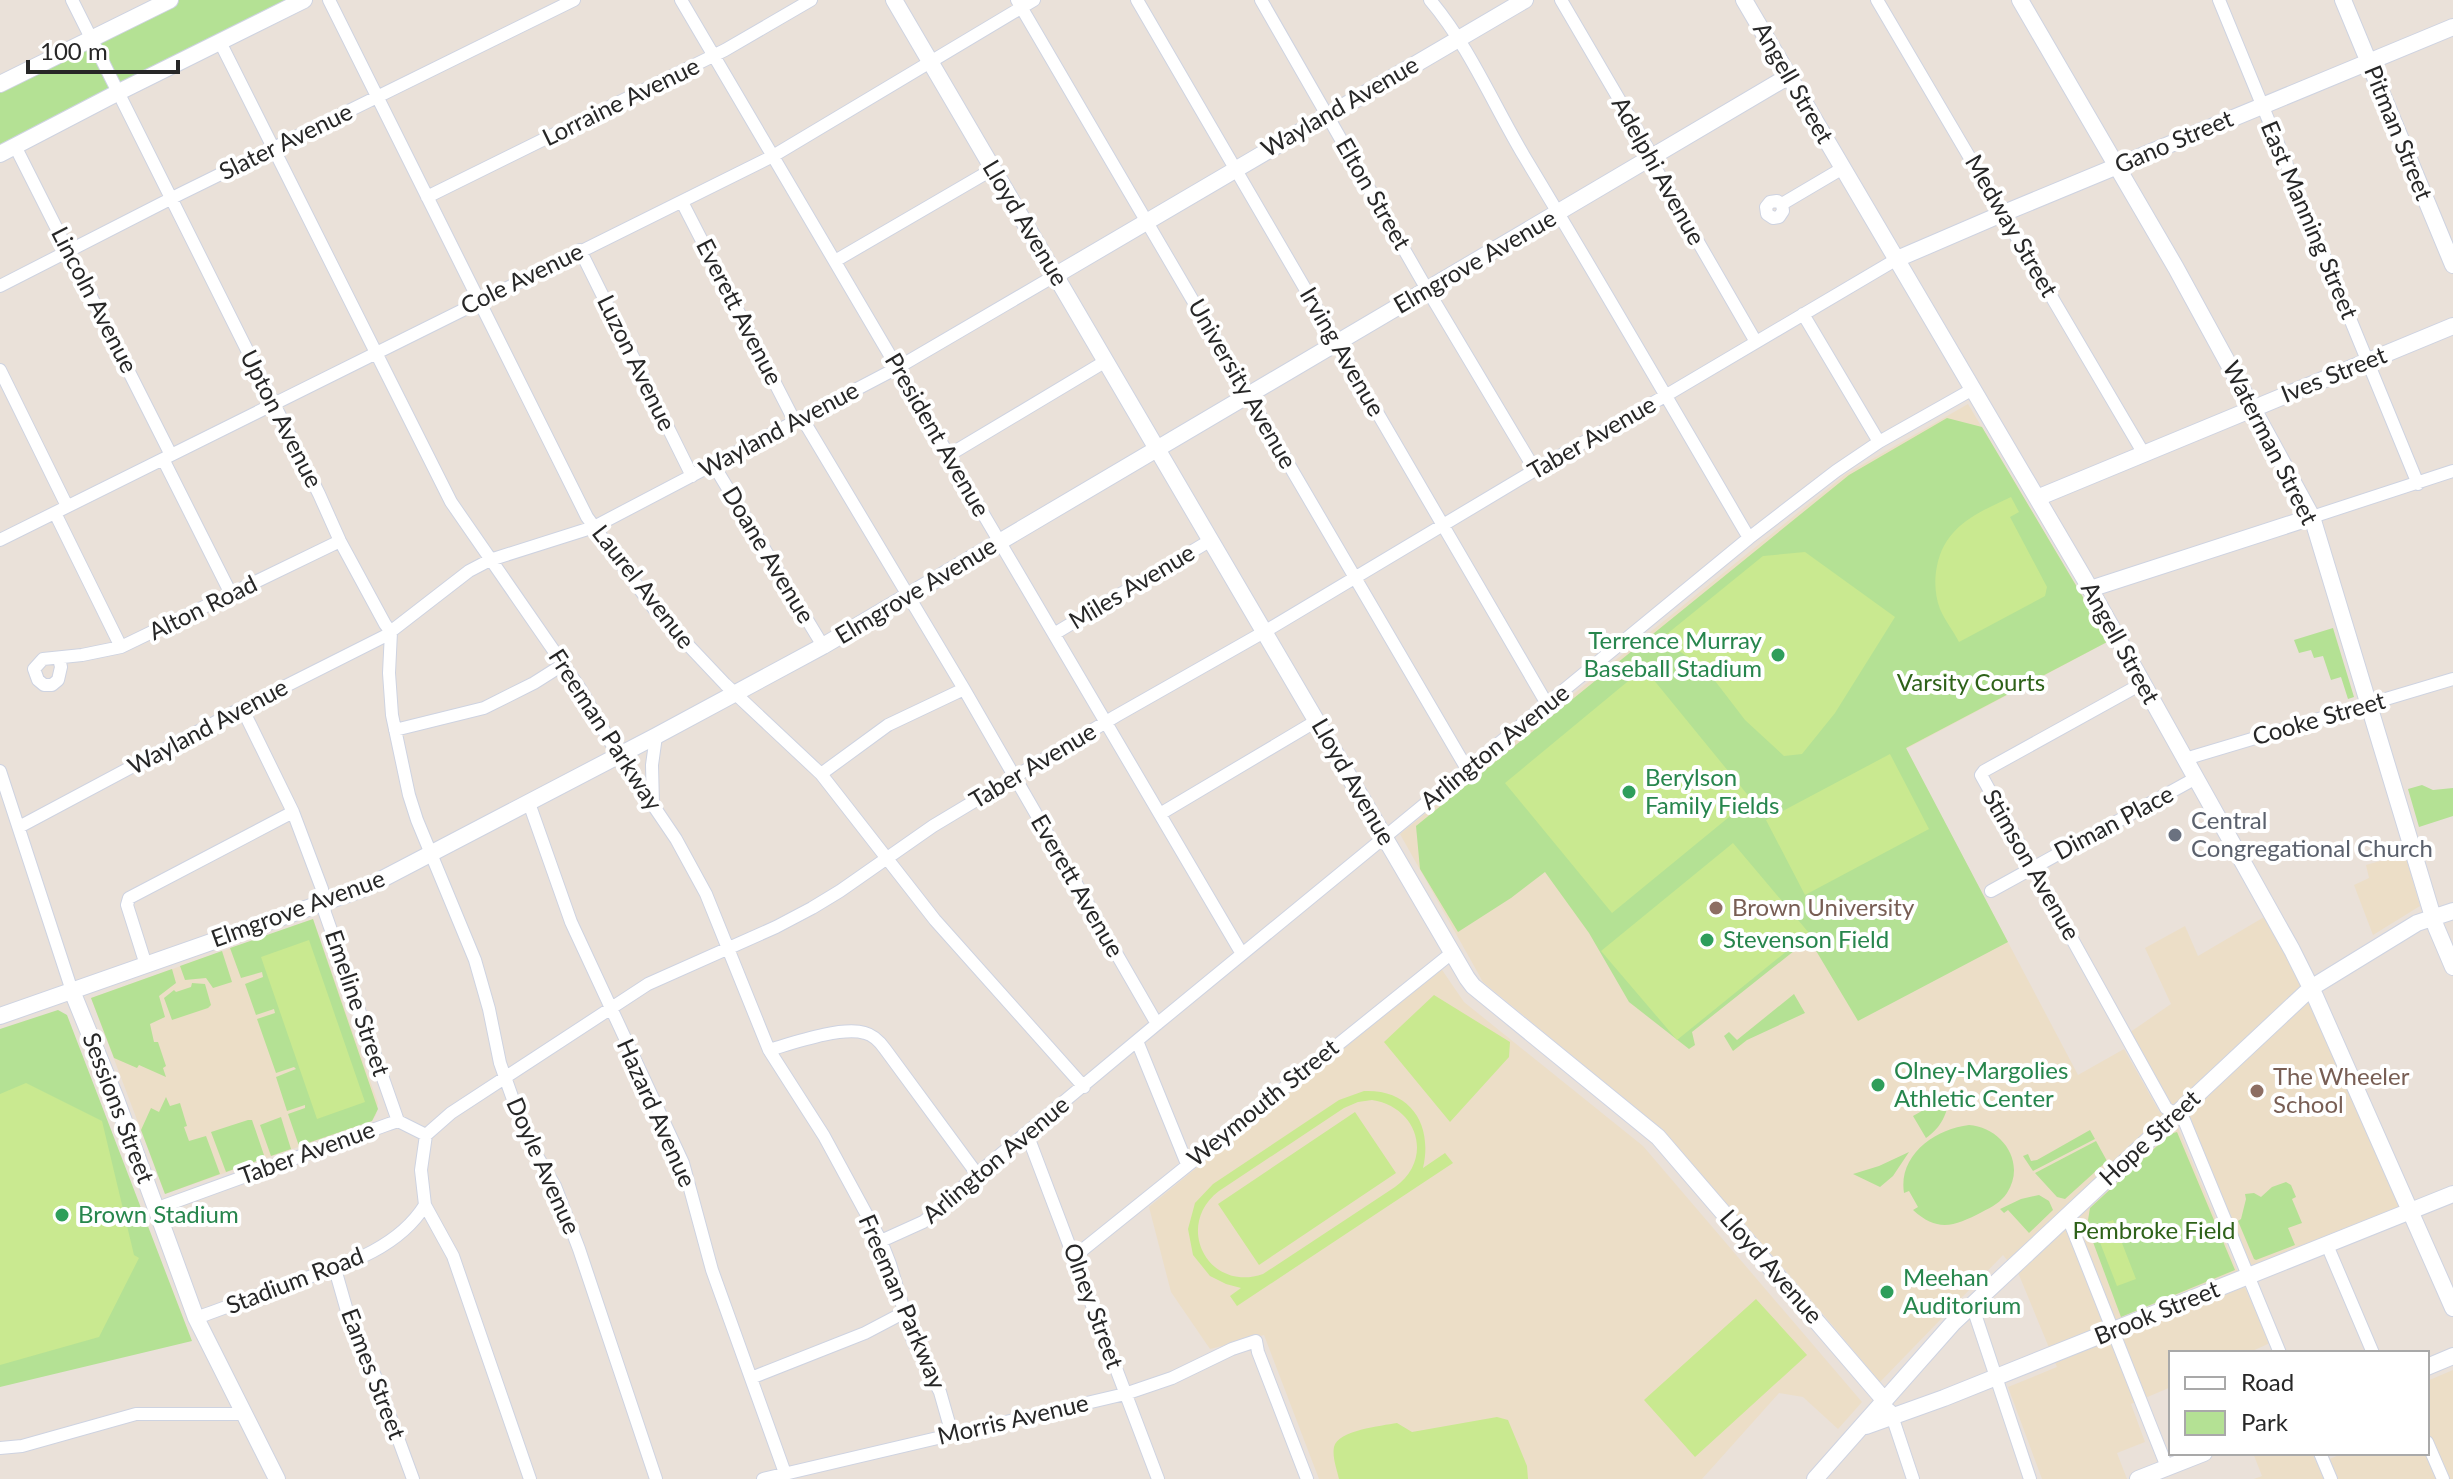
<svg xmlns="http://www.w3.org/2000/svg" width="2453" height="1479" font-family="Lato,sans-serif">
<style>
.education{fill:#ecdec7}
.green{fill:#b4e194}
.pitch{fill:#c9e990;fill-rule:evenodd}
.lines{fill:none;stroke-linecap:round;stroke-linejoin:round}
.street-casing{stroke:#ced3e1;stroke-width:14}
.secondary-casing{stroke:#ced3e1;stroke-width:18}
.street{stroke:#fff;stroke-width:12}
.secondary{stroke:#fff;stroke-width:16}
.leisure-dot{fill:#2e9e5b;stroke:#fff;stroke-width:3}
.worship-dot{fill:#6b7280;stroke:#fff;stroke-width:3}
.education-dot{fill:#8d6e63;stroke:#fff;stroke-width:3}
.labels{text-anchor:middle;stroke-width:8;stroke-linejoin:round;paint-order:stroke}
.street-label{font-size:24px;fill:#272727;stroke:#fff}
.leisure-label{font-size:24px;fill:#27864d;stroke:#fff;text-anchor:start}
.park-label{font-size:24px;fill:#2e6219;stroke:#fff}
.worship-label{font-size:24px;fill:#5b616d;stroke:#fff;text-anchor:start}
.education-label{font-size:24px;fill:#785e54;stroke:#fff;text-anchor:start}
</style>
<rect width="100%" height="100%" fill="#eae1d9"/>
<path class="education" d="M 1968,404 L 2109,641 L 1906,749 L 2078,1075 L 2124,1049 L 2159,1111 L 2176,1123 L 2237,1270 L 2270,1343 L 2248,1353 L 2171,1353 L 2171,1387 L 2131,1404 L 2145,1442 L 2117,1453 L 2127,1479 L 2042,1479 L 2008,1387 L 2057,1367 L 2019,1275 L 2003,1255 L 1880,1382 L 1807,1295 L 1661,1129 L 1483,982 L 1400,834 L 1846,474 Z
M 2405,854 L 2420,906 L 2373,935 L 2354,885 L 2369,878 L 2366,865 Z
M 2271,913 L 2411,1213 L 2249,1276 L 2175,1115 L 2126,1035 L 2171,1004 L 2145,948 L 2185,926 L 2198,956 Z
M 313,919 L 378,1103 L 376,1115 L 372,1121 L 165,1194 L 91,998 Z
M 1440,967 L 1464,1002 L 1643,1146 L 1862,1402 L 1838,1429 L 1803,1397 L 1779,1393 L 1702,1479 L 1319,1479 L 1264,1335 L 1210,1349 L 1171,1292 L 1149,1207 Z
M 2453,1370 L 2453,1479 L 2254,1479 L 2262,1476 L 2253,1453 L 2312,1453 L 2317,1464 L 2344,1453 L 2427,1453 L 2427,1381 Z"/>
<path class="green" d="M 179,0 L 290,0 L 0,145 L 0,93 L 83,52 Z
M 1947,418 L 1982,427 L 2109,641 L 1906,748 L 2008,942 L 1858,1021 L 1809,939 L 1692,1032 L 1695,1045 L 1689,1049 L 1629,1002 L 1589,933 L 1545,872 L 1511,898 L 1458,932 L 1420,869 L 1416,826 L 1849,475 Z
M 2333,628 L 2354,697 L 2348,699 L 2341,677 L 2331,680 L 2323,656 L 2314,658 L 2311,650 L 2299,653 L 2294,640 Z
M 2422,785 L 2433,790 L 2453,788 L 2453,816 L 2419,827 L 2408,789 Z
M 313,919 L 378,1109 L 372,1121 L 299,1146 L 288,1114 L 305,1108 L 305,1105 L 287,1111 L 276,1077 L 296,1069 L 294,1067 L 276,1073 L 257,1019 L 275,1013 L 274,1009 L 256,1015 L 245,984 L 263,977 L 262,972 L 241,978 L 230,948 Z
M 222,951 L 232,982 L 213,988 L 206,978 L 185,980 L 180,966 Z
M 172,969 L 176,983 L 159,996 L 165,1017 L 150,1024 L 154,1042 L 158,1042 L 166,1066 L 163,1068 L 166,1077 L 139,1065 L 137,1068 L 114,1058 L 91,998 Z
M 192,983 L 205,984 L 211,1005 L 208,1008 L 172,1020 L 164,998 L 174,990 L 176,992 L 191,987 Z
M 1794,994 L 1805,1013 L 1747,1040 L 1733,1051 L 1724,1036 L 1729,1032 L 1737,1040 Z
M 58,1010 L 67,1015 L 192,1341 L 0,1387 L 0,1029 Z
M 1950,1095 C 1947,1114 1942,1127 1926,1138 L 1913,1116 Z
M 166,1097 L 170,1106 L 180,1103 L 187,1126 L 184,1127 L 189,1141 L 206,1136 L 220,1174 L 165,1194 L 141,1130 L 151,1108 L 159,1112 Z
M 281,1117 L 291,1149 L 271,1156 L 260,1125 Z
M 248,1120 L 252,1120 L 265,1158 L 226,1172 L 211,1132 Z
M 1969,1125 C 2001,1127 2027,1162 2007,1193 C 2001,1202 1992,1207 1982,1212 C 1955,1226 1938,1233 1913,1210 L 1918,1207 L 1909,1191 L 1904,1193 C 1898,1155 1935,1129 1969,1125 Z
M 2090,1130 L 2095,1139 L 2033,1171 L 2023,1156 L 2028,1154 L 2031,1161 L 2037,1160 Z
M 2177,1132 L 2235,1270 L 2121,1317 L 2087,1226 L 2090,1208 L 2170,1134 Z
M 2096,1141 L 2107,1161 L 2065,1199 L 2057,1197 L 2035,1173 Z
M 1909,1152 L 1893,1176 L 1880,1187 L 1853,1174 L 1879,1166 Z
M 2286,1182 L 2291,1185 L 2296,1197 L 2292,1199 L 2302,1223 L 2288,1228 L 2295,1245 L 2256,1260 L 2254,1259 L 2238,1221 L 2241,1219 L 2246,1199 L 2245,1194 L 2254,1193 L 2261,1197 L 2272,1187 Z
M 2039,1195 L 2049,1201 L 2053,1210 L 2029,1233 L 2008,1210 L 2004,1213 L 2000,1209 L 2021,1199 Z"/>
<path class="pitch" d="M 2011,497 L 2019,512 L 2010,517 L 2047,587 L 2045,596 L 1959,642 C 1953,630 1945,621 1940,609 C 1935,596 1934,580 1937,566 C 1945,526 1977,513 2011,497 Z
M 1805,552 L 1895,617 L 1835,713 L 1802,754 L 1784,756 L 1745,720 L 1709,673 L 1662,638 L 1763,556 Z
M 1644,668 L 1751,799 L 1612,913 L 1505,783 Z
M 1890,754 L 1929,829 L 1805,895 L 1766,820 Z
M 1733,843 L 1809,933 L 1677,1040 L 1601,951 Z
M 309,940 L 365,1102 L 317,1119 L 261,957 Z
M 1434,995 L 1510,1042 L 1509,1057 L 1450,1122 L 1384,1042 Z
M 26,1083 L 102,1121 L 134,1255 L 139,1258 L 99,1337 L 0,1365 L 0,1094 Z
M 1364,1091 C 1411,1089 1433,1125 1423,1168 L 1445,1153 L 1453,1163 L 1237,1306 L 1230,1296 L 1241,1288 L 1226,1284 L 1210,1276 L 1193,1255 L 1188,1229 L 1195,1203 L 1213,1184 L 1339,1100 ZM 1372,1100 C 1418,1107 1434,1159 1395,1187 L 1263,1274 C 1209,1293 1173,1226 1219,1191 L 1344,1108 L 1358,1102 Z
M 1355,1112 L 1396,1173 L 1259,1265 L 1218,1204 Z
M 2113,1220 L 2136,1279 L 2117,1286 L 2094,1227 Z
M 1756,1299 L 1807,1355 L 1695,1457 L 1644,1400 Z
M 1497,1417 L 1508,1420 L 1527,1466 L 1528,1479 L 1339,1479 C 1337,1470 1332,1457 1334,1447 C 1338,1430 1381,1426 1397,1423 L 1412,1432 Z"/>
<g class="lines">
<defs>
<path id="street" d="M 72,0 L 319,494 L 340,541 L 385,624 L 391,632 L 389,673 L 392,715 L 409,795 L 417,820 L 475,960 L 489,1009 L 500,1063 L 527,1139 L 555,1186 L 579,1249 L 656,1479
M 329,0 L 587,517 L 655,610 L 725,684 L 821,774 L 935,920 L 1084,1087
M 681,0 L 1242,954
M 1017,0 L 1467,769
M 1137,0 L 1547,704
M 1261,0 L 1421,279 L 1535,470
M 1430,0 C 1469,46 1493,104 1524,156 C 1600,282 1674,410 1749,538
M 1561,0 L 1647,147 L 1656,169 L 1756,342
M 1877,0 L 2144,454
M 2219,0 L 2418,484
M 220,42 L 451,502 L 581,690 L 611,743 L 676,839 L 706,894 L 769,1050 L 824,1136 L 881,1241 L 890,1264 L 913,1341 L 940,1392 L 952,1434
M 15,146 L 171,455
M 427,197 L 725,50 L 811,0
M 682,202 L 795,422
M 1782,204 L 1783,211 L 1779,217 L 1773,218 L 1767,214 L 1766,207 L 1770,202 L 1777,201 L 1782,204 L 1843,168
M 580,250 L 692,476
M 835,261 L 993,169
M 0,286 L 180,194 L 574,0
M 1803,314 L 1879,442
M 0,370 L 67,506
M 802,418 L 964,689 L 1157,1024
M 949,455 L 1106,361
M 163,459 L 231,594
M 713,464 L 823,646
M 55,513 L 121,647
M 2312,517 L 2453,471
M 0,540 L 773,156 L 1034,0
M 1054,634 L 1211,540
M 59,658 L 61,667 L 58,680 L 52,685 L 44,685 L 38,680 L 34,669 L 43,659 L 82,655 L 121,647 L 340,541
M 2143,683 L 1984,771 L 1981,775 L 2166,1108 L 2184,1120 L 2280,1353
M 242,708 L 293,812 L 322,889 L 325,913 L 398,1121
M 395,730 L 484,708 L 534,683 L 564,664
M 2185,759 L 2453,679
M 0,771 L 72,991
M 821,774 L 888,725 L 964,689
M 529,803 L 571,922 L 683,1163 L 712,1270 L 785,1473
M 653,805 L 652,765 L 656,736
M 1160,814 L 1318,720
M 19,827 L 242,708 L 385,636 L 469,571 L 490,560 L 594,527 L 897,368 L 1056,275
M 1991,891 L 2196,778
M 146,965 L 127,905 L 129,898 L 293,812
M 1137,1041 L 1187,1164
M 769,1050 C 793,1043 841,1026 865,1033 C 874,1035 880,1042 885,1049 L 977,1174
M 1027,1134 L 1158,1479
M 426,1135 L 451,1113 L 648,984 L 776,927 L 812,908 L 840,891 L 933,826 L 1116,716 L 1264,632 L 1535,470 L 1665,396 L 1897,259
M 426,1135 L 421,1170 L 425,1205 L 453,1256 L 530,1479
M 155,1209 L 389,1124 L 398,1121 L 426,1135
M 2067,1215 L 2167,1467
M 881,1241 L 923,1222 L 936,1212 L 977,1174 L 1157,1024 L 1749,538 L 1836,471 L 1879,442 L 1973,389
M 2327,1245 L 2373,1353
M 1075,1256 L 1453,952
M 335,1269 L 351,1325 L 376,1378 L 413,1479
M 1972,1305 L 2030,1479
M 196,1318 C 227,1307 258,1295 289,1284 C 337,1267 396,1252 425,1205
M 751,1378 L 865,1333 L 905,1312
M 1890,1410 L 1913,1479
M 2427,1442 L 2443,1479
M 0,1448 L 22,1446 L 136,1414 L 244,1414
M 2320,1453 L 2331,1479
M 763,1479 L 1125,1394 L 1172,1378 L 1232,1349 L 1256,1341 L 1258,1352 L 1307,1479"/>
<path id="secondary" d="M 894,0 L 1467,978 L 1473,986 L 1658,1137 L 1885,1401
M 1744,0 L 2084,578 L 2292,950 L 2315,996 L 2453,1308
M 2020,0 L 2176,268 L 2312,517 L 2436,927 L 2453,967
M 2343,0 L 2453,265
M 0,84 L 170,0
M 0,154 L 119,92 L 304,0
M 1897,259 L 2004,213 L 2453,27
M 1056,275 L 1525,0
M 2037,498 L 2453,326
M 2090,589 L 2312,517
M 72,991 L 116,1099 L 196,1318 L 277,1479
M 0,1016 L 365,888 L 656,736 L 823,646 L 1789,76
M 2427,1367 L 2453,1356
M 1866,1426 L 1944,1398 L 2453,1194
M 1815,1479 L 1953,1323 L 2311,988 L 2417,923 L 2453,911
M 2138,1479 L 2204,1453"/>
</defs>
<use href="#street" class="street-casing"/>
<use href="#secondary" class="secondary-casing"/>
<use href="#street" class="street"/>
<use href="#secondary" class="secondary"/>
</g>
<g class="leisure-dot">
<circle cx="1778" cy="655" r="8"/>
<circle cx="1629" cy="792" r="8"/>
<circle cx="1707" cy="940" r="8"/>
<circle cx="1878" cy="1085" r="8"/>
<circle cx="62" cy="1215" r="8"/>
<circle cx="1887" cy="1292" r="8"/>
</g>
<circle class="worship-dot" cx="2175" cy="835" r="8"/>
<g class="education-dot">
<circle cx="1716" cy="908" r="8"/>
<circle cx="2257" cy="1091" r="8"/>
</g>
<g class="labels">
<g class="street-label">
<text transform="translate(1793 83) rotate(60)" y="8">Angell Street</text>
<text transform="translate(621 102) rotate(-26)" y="8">Lorraine Avenue</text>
<text transform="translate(1340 107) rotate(-30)" y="8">Wayland Avenue</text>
<text transform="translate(2398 133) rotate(68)" y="8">Pitman Street</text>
<text transform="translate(286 142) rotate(-26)" y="8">Slater Avenue</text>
<text transform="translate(2174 142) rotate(-23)" y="8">Gano Street</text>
<text transform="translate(1658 171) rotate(61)" y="8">Adelphi Avenue</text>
<text transform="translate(1373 194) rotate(60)" y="8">Elton Street</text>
<text transform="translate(2309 220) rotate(67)" y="8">East Manning Street</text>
<text transform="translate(1025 223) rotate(59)" y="8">Lloyd Avenue</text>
<text transform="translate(2011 226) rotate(60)" y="8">Medway Street</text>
<text transform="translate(1475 262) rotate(-30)" y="8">Elmgrove Avenue</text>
<text transform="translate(522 279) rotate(-26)" y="8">Cole Avenue</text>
<text transform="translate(94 300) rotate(63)" y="8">Lincoln Avenue</text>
<text transform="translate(739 312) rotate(63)" y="8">Everett Avenue</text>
<text transform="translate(1342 352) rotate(60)" y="8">Irving Avenue</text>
<text transform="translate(636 363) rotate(64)" y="8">Luzon Avenue</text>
<text transform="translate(2334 375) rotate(-22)" y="8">Ives Street</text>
<text transform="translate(1242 384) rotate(60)" y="8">University Avenue</text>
<text transform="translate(281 419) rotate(63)" y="8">Upton Avenue</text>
<text transform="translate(779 430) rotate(-28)" y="8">Wayland Avenue</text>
<text transform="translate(937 435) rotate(60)" y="8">President Avenue</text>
<text transform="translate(1592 438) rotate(-30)" y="8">Taber Avenue</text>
<text transform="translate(2270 443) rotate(63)" y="8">Waterman Street</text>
<text transform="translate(768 555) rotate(59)" y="8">Doane Avenue</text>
<text transform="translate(643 587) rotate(52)" y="8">Laurel Avenue</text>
<text transform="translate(1132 587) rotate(-31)" y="8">Miles Avenue</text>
<text transform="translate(916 591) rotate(-31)" y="8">Elmgrove Avenue</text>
<text transform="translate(203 608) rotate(-26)" y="8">Alton Road</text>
<text transform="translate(2120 643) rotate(61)" y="8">Angell Street</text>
<text transform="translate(2319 719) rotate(-16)" y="8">Cooke Street</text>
<text transform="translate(208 727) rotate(-28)" y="8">Wayland Avenue</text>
<text transform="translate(605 730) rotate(57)" y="8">Freeman Parkway</text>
<text transform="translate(1495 747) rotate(-39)" y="8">Arlington Avenue</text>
<text transform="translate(1033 766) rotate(-31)" y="8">Taber Avenue</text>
<text transform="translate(1353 782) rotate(60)" y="8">Lloyd Avenue</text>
<text transform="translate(2114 823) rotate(-28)" y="8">Diman Place</text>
<text transform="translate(2031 865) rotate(60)" y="8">Stimson Avenue</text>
<text transform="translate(1077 886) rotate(60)" y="8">Everett Avenue</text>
<text transform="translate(298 909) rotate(-20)" y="8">Elmgrove Avenue</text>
<text transform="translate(357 1003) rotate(71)" y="8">Emeline Street</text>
<text transform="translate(1263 1103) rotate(-39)" y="8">Weymouth Street</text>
<text transform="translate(118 1108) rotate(69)" y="8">Sessions Street</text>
<text transform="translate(656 1113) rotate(66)" y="8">Hazard Avenue</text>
<text transform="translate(2150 1138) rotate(-43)" y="8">Hope Street</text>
<text transform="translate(307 1153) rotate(-20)" y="8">Taber Avenue</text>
<text transform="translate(996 1160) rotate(-40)" y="8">Arlington Avenue</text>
<text transform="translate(543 1166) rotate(66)" y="8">Doyle Avenue</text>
<text transform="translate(1771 1267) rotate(49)" y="8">Lloyd Avenue</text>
<text transform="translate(295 1281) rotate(-21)" y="8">Stadium Road</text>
<text transform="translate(902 1302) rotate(67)" y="8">Freeman Parkway</text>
<text transform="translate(1093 1306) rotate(70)" y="8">Olney Street</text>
<text transform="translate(2157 1313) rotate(-22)" y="8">Brook Street</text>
<text transform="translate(373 1374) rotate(69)" y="8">Eames Street</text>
<text transform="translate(1013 1420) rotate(-13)" y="8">Morris Avenue</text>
</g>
<g class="leisure-label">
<text x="1762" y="649" text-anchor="end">Terrence Murray<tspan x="1762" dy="28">Baseball Stadium</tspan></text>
<text x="1645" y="786">Berylson<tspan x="1645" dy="28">Family Fields</tspan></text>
<text x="1723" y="948">Stevenson Field</text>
<text x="1894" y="1079">Olney-Margolies<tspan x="1894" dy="28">Athletic Center</tspan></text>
<text x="78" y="1223">Brown Stadium</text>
<text x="1903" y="1286">Meehan<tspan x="1903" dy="28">Auditorium</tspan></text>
</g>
<g class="park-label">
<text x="1971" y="691">Varsity Courts</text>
<text x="2154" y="1239">Pembroke Field</text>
</g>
<g class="worship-label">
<text x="2191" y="829">Central<tspan x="2191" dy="28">Congregational Church</tspan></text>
</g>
<g class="education-label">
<text x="1732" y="916">Brown University</text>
<text x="2273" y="1085">The Wheeler<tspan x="2273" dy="28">School</tspan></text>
</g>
</g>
<rect x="2169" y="1351" width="260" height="104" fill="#ffffff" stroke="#a9a9a9" stroke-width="2"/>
<rect x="2185" y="1377" width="40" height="12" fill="#ffffff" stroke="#a9a9a9" stroke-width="2"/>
<text x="2241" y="1391" font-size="24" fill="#272727">Road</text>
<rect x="2185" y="1411" width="40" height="24" fill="#b4e194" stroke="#a9a9a9" stroke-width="2"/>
<text x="2241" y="1431" font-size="24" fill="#272727">Park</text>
<path d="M28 60v12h150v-12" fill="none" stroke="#272727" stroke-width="4"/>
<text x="40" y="60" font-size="24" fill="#272727" stroke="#ffffff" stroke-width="6" paint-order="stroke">100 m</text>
</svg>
